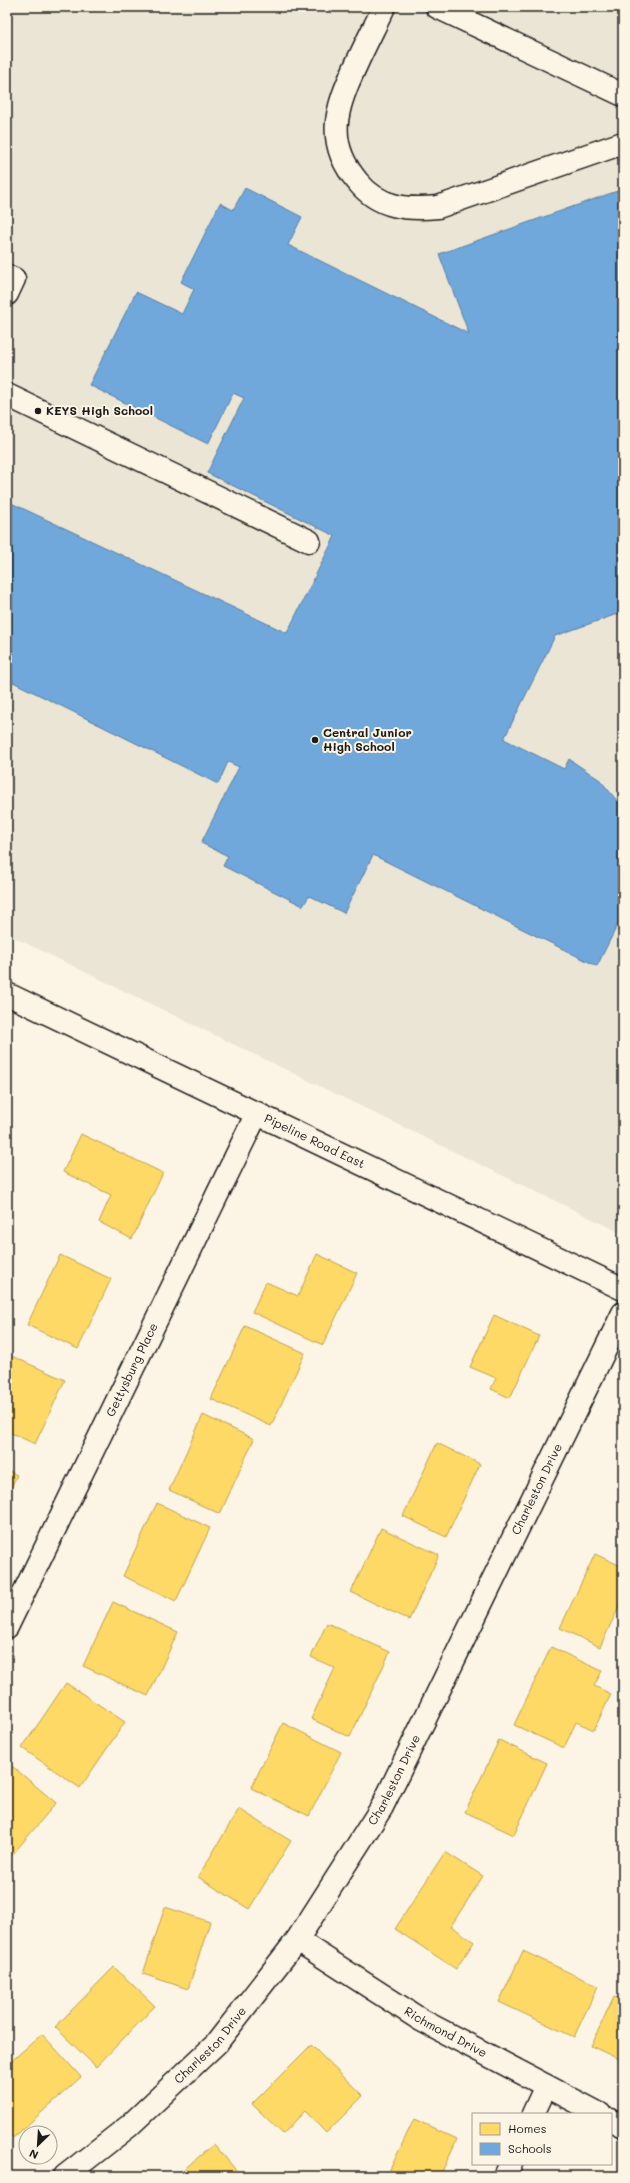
<svg xmlns="http://www.w3.org/2000/svg" width="630" height="2183" font-family="Mali,sans-serif">
<style>
.built{fill:#ebe5d6}
.homes{fill:#ffd966;stroke:#bba050}
.schools{fill:#6fa8dc;stroke:#567ea2}
.lines{fill:none;stroke-linecap:round;stroke-linejoin:round}
.minor-casing{stroke:#1c1c1c;stroke-width:25}
.major-casing{stroke:#1c1c1c;stroke-width:25}
.minor{stroke:#fcf5e5;stroke-width:22}
.major{stroke:#fcf5e5;stroke-width:22}
.poi-dot{fill:#1c1c1c;stroke:#fcf5e5;stroke-width:1.5}
.labels{text-anchor:middle;stroke-width:4;stroke-linejoin:round;paint-order:stroke}
.poi-label{font-size:12px;font-weight:bold;fill:#1c1c1c;stroke:#fcf5e5;text-anchor:start}
.street-label{font-size:12px;fill:#1c1c1c;stroke:#fcf5e5}
</style>
<rect width="100%" height="100%" fill="#fcf5e5"/>
<filter id="ink" filterUnits="userSpaceOnUse"><feTurbulence type="fractalNoise" baseFrequency=".025" numOctaves="2"/><feDisplacementMap in="SourceGraphic" scale="8" xChannelSelector="R" yChannelSelector="G"/><feConvolveMatrix kernelMatrix="1 2 1 2 8 2 1 2 1" color-interpolation-filters="sRGB"/></filter>
<g filter="url(#ink)">
<path class="built" d="M 7,7 L 623,7 L 623,1234 L 7,934 Z"/>
<path class="homes" d="M 81,1134 L 163,1173 L 132,1239 L 99,1222 L 111,1195 L 63,1172 Z
M 317,1254 L 357,1273 L 323,1345 L 252,1312 L 266,1282 L 298,1296 Z
M 60,1255 L 111,1279 L 78,1349 L 27,1325 Z
M 494,1315 L 539,1336 L 510,1398 L 491,1389 L 496,1378 L 470,1367 Z
M 245,1326 L 305,1353 L 271,1426 L 211,1399 Z
M 7,1354 L 65,1380 L 35,1444 L 7,1431 Z
M 203,1415 L 254,1439 L 220,1514 L 169,1490 Z
M 437,1443 L 480,1464 L 446,1537 L 403,1516 Z
M 7,1470 L 17,1475 L 7,1496 Z
M 157,1503 L 210,1528 L 176,1601 L 123,1576 Z
M 381,1528 L 439,1555 L 409,1620 L 351,1592 Z
M 595,1554 L 623,1567 L 623,1598 L 600,1647 L 560,1628 Z
M 113,1602 L 178,1632 L 148,1696 L 83,1666 Z
M 327,1623 L 390,1652 L 350,1737 L 311,1719 L 335,1668 L 311,1657 Z
M 551,1647 L 602,1671 L 594,1686 L 611,1694 L 594,1730 L 576,1722 L 564,1748 L 514,1725 Z
M 66,1683 L 125,1722 L 80,1788 L 22,1748 Z
M 283,1723 L 341,1752 L 309,1816 L 251,1788 Z
M 499,1740 L 547,1763 L 514,1835 L 465,1812 Z
M 12,1766 L 56,1803 L 7,1861 L 7,1771 Z
M 239,1809 L 291,1841 L 249,1909 L 198,1877 Z
M 445,1852 L 483,1876 L 451,1926 L 474,1942 L 456,1969 L 395,1929 Z
M 165,1907 L 210,1922 L 188,1989 L 143,1974 Z
M 523,1951 L 598,1986 L 574,2037 L 499,2002 Z
M 114,1967 L 155,2006 L 96,2067 L 55,2027 Z
M 614,1996 L 623,2000 L 623,2061 L 591,2046 Z
M 42,2034 L 81,2077 L 13,2138 L 7,2131 L 7,2065 Z
M 311,2045 L 363,2096 L 326,2133 L 305,2111 L 283,2134 L 252,2104 Z
M 414,2119 L 457,2139 L 440,2176 L 387,2176 Z
M 214,2144 L 241,2176 L 176,2176 Z"/>
<path class="schools" d="M 245,188 L 302,217 L 288,245 L 469,334 L 439,254 L 623,189 L 623,612 L 555,636 L 504,739 L 564,769 L 569,759 L 600,780 L 623,808 L 623,919 L 621,918 L 597,966 L 373,855 L 344,913 L 309,896 L 303,906 L 223,866 L 228,856 L 201,843 L 239,767 L 228,762 L 218,784 L 7,679 L 7,501 L 287,633 L 335,536 L 207,473 L 244,398 L 233,393 L 208,444 L 89,385 L 136,292 L 182,314 L 194,289 L 181,282 L 220,203 L 233,210 Z"/>
<g class="lines">
<defs>
<g id="minor">
<path d="M 384,7 C 375,26 365,45 356,65 C 336,108 324,142 358,182 C 379,208 407,210 438,207 L 623,143"/>
<path d="M 437,7 L 623,95"/>
<path d="M 7,276 L 14,279 L 7,294"/>
<path d="M 7,395 L 309,541"/>
<path id="s1" d="M 7,1627 L 257,1113"/>
<path id="s2" d="M 297,1940 L 421,2020 L 600,2114"/>
<path d="M 533,2114 L 546,2086"/>
<path d="M 611,2120 L 623,2126"/>
<path id="s3" d="M 65,2176 L 129,2126 L 216,2044 L 297,1940 L 382,1807 L 623,1313"/>
<path d="M 505,2176 L 511,2164"/>
</g>
<g id="major">
<path id="s4" d="M 7,994 L 623,1289"/>
</g>
</defs>
<use href="#minor" class="minor-casing"/>
<use href="#major" class="major-casing"/>
<use href="#minor" class="minor"/>
<use href="#major" class="major"/>
</g>
</g>
<g class="poi-dot">
<circle cx="38" cy="411" r="4"/>
<circle cx="315" cy="740" r="4"/>
</g>
<g class="labels">
<g class="poi-label">
<text x="46" y="415">KEYS High School</text>
<text x="323" y="737">Central Junior<tspan x="323" dy="14">High School</tspan></text>
</g>
<g class="street-label">
<text dy="4" stroke="none"><textPath href="#s4" startOffset="341">Pipeline Road East</textPath></text>
<text dy="4" stroke="none"><textPath href="#s1" startOffset="286">Gettysburg Place</textPath></text>
<text dy="4" stroke="none"><textPath href="#s3" startOffset="844">Charleston Drive</textPath></text>
<text dy="4" stroke="none"><textPath href="#s3" startOffset="520">Charleston Drive</textPath></text>
<text dy="4" stroke="none"><textPath href="#s2" startOffset="175">Richmond Drive</textPath></text>
<text dy="4" stroke="none"><textPath href="#s3" startOffset="196">Charleston Drive</textPath></text>
</g>
</g>
<rect width="630" height="2183" fill="none" stroke="#fcf5e5" stroke-width="24"/>
<rect x="12" y="12" width="606" height="2159" fill="none" stroke="#1c1c1c" stroke-width="1.5" filter="url(#ink)"/>
<rect x="472" y="2113" width="140" height="52" fill="#fcf5e5" stroke="#a29e95"/>
<rect x="480" y="2123" width="20" height="12" fill="#ffd966" stroke="#a29e95"/>
<text x="508" y="2133" font-size="12" fill="#1c1c1c">Homes</text>
<rect x="480" y="2143" width="20" height="12" fill="#6fa8dc" stroke="#a29e95"/>
<text x="508" y="2153" font-size="12" fill="#1c1c1c">Schools</text>
<g transform="translate(38 2145) rotate(205)"><circle r="19" fill="#fcf5e5" stroke="#a29e95"/>
<path d="M0-3L7 15L0 10L-7 15Z" fill="#1c1c1c"/>
<text y="-6" font-size="11" font-weight="bold" text-anchor="middle" fill="#1c1c1c">N</text>
</g>
</svg>
